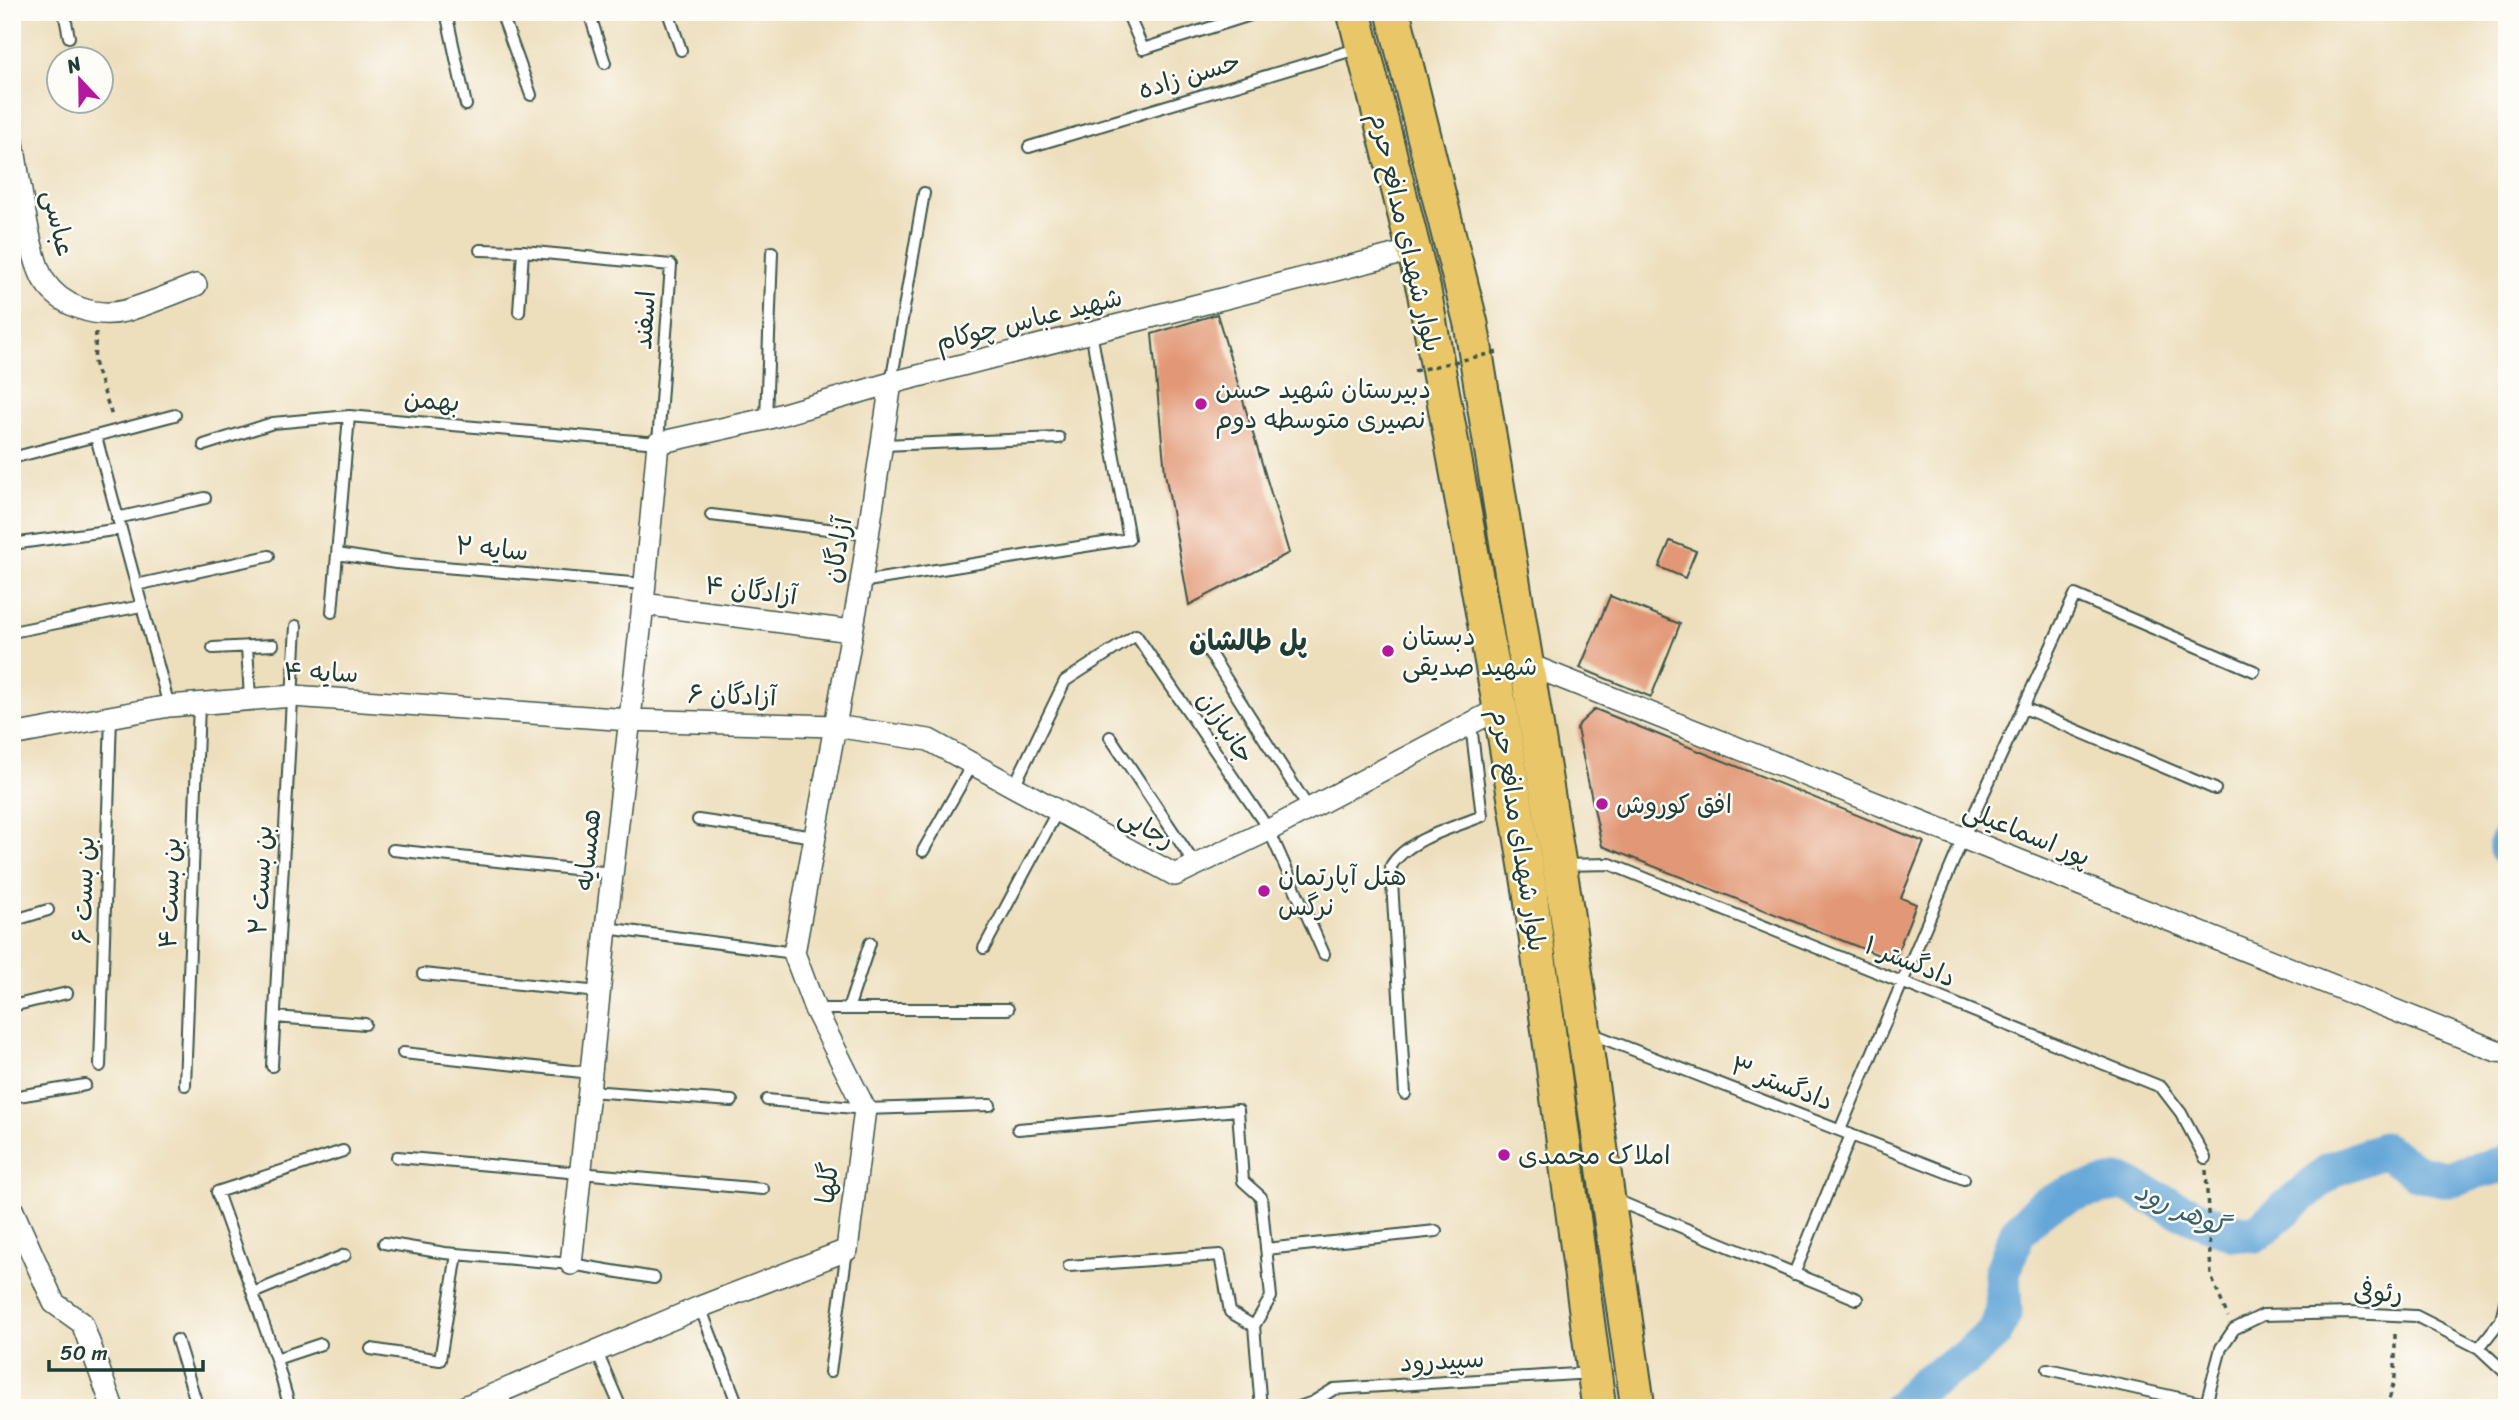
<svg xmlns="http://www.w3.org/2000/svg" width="2519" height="1420" font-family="Sriracha,'Playpen Sans Arabic',sans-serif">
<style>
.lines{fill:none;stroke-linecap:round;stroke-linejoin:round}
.river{stroke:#63a6d7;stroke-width:37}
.building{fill:#e29876}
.lane-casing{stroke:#3e5548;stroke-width:14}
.street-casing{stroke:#3e5548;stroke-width:24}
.primary-casing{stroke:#3e5548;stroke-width:37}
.path{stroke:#3e5548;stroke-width:3.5;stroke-dasharray:5 5;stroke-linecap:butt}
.lane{stroke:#fff;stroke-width:10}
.street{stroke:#fff;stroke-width:21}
.primary{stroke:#e9c769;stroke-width:33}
.path-bridge{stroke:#3e5548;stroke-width:3.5;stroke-dasharray:5 5;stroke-linecap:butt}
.poi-dot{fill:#b5179e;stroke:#fdfcf7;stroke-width:2.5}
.labels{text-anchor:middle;stroke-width:5;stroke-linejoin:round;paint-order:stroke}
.street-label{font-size:26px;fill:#1f3d34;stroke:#fdfcf7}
.poi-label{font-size:26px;fill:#1f3d34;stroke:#fdfcf7;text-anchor:start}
.neighbourhood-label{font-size:28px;font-weight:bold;fill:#1f3d34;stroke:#fdfcf7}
.water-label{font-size:28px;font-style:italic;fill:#37626d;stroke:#fdfcf7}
</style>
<rect width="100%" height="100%" fill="#fdfcf7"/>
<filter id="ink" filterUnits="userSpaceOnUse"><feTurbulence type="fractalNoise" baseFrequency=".0143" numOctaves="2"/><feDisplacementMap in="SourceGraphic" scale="14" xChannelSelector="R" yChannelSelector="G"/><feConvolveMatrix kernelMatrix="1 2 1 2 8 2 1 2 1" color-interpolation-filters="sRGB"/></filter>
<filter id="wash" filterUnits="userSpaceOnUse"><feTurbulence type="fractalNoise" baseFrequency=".00686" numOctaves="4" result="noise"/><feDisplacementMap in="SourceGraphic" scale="28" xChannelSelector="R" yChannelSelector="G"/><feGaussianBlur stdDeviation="1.57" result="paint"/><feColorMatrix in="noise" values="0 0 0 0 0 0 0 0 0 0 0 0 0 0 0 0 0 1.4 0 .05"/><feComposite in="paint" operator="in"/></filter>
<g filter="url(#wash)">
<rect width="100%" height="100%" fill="#eddebc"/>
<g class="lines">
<path class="river" d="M 2507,843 L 2507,848
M 1900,1408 L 1924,1384 L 1967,1357 L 1994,1333 L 2004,1312 L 2002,1274 L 2017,1233 L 2042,1207 L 2073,1193 L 2122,1182 L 2175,1208 L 2232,1232 L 2256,1234 L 2331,1170 L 2383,1150 L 2419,1173 L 2447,1179 L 2507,1163"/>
</g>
<g id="blocks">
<path class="building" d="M 1217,314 L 1289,553 L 1189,605 L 1165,473 L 1152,334 Z
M 1670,541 L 1696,551 L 1685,578 L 1659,567 Z
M 1610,596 L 1680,624 L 1651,697 L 1580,668 Z
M 1595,709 L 1924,842 L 1901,898 L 1916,904 L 1894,961 L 1602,846 L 1577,729 L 1580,723 Z"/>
</g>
</g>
<g filter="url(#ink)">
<use href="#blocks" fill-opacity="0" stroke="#3e5548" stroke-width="2"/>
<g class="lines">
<defs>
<path id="lane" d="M 64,12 L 69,37
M 446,12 L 466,105
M 501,12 L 531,95
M 589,12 L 605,63
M 668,12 L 681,50
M 1127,12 L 1143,49 L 1260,12
M 1029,147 L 1360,48
M 519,312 L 523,251
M 891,383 L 924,193
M 766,419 L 772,252
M 96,437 L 169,706
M 204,445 L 273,423 L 349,416 L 658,443 L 671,265 L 523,251 L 480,250
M 883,445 L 1059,438
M 12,458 L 175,415
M 711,515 L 869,534
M 117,518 L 205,498
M 12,544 L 121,529
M 337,554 L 396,563 L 644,584
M 861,582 L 1129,539 L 1091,332
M 136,585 L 269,556
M 332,612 L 349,416
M 12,632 L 141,606
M 1202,641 L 1309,809
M 247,646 L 250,699
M 213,648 L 273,645
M 2024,708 L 2215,789
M 1110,737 L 1196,866
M 1014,786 L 1065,681 L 1136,635 L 1269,830 L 1324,954
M 698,820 L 815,837
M 393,850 L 612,873
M 923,851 L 973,763
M 1562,865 L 1610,864 L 2161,1087 L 2181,1113 L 2205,1158
M 12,921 L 48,910
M 606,928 L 794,953
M 984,948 L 1058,810
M 423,974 L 599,992
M 12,1006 L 67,993
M 815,1009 L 1008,1009
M 848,1009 L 870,943
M 275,1017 L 365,1024
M 1590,1033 L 1964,1179
M 403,1053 L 591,1073
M 100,1066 L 111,716
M 272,1066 L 296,626
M 185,1085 L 199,704
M 589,1091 L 732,1101
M 1405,1094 L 1391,866 C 1407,839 1453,828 1482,816 L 1471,725
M 12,1097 L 85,1085
M 767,1100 L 865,1109 L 990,1105
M 1018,1129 L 1238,1110 L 1243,1181 L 1261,1197 L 1271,1297 L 1254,1326
M 1840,1130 L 1963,838 L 2075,595 L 2254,671
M 397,1157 L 763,1189
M 1613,1199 L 1857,1299
M 384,1243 L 445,1253 L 571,1264 L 654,1278
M 1266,1249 L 1436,1231
M 1069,1266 L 1220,1255 L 1230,1312 L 1254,1326
M 1794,1274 L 1851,1135
M 253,1293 L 345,1255
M 700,1307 L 739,1408
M 1254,1326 L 1261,1408
M 177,1340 L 198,1408
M 2479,1348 L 2501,1320 L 2507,1293
M 371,1349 L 440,1360 L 457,1254
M 596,1350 L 621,1408
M 276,1359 L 321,1344
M 2048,1369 L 2206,1404
M 830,1372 L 847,1250
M 501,1391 L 508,1408
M 290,1408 L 276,1359 L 217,1192 L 343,1151
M 1296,1408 L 1313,1402 L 1334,1389 L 1592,1373
M 2205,1408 L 2221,1348 L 2234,1329 L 2263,1315 L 2350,1313 L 2416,1316 L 2479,1348 L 2507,1374"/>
<path id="street" d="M 12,137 C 18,169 29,259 45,282 C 62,307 96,318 125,311 C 149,304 172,294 196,285
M 643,604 L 851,631
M 1527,664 L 2497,1051 L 2507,1052
M 12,735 L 169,706 L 293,696 L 629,720 L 834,726 L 929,740 L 1175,875 L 1269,830 L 1500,708
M 12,1209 L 54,1303 L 82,1323 L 113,1408
M 571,1264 L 606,928 L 643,604 L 658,443 L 766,419 L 891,383 L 1414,250
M 462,1408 L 700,1307 L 847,1250 L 865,1109 L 815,1009 L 794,953 L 861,582 L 891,383"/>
<path id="primary" d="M 1354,12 L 1424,291 L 1500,708 L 1530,892 L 1599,1408
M 1393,12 L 1471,324 L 1566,907 L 1638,1408"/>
</defs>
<use href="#lane" class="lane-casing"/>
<use href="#street" class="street-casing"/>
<use href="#primary" class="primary-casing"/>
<path class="path" d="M 96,332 L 94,362 L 112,416
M 2206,1170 L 2211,1276 L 2228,1317
M 2387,1408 L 2395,1377 L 2395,1330"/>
<use href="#lane" class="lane"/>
<use href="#street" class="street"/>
<use href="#primary" class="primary"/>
<path class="path-bridge" d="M 1414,371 L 1498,352"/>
</g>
</g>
<g class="poi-dot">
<circle cx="1201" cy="404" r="7"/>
<circle cx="1388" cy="651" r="7"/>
<circle cx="1602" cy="804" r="7"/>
<circle cx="1264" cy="891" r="7"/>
<circle cx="1504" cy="1155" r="7"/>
</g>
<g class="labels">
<g class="street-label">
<text transform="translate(1189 75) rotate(-17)" y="9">حسن زاده</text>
<text transform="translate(59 223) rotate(77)" y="9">عباسی</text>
<text transform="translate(1406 232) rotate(77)" y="9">بلوار شهدای مدافع حرم</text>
<text transform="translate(1029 319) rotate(-14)" y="9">شهید عباس چوکام</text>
<text transform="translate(644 320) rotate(-86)" y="9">اسفند</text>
<text transform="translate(432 400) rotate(5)" y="9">بهمن</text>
<text transform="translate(492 548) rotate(5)" y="9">سایه ۲</text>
<text transform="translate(837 550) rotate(-80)" y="9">آزادگان</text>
<text transform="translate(751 590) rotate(7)" y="9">آزادگان ۴</text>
<text transform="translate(321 672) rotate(2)" y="9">سایه ۴</text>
<text transform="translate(732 695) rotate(2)" y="9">آزادگان ۶</text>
<text transform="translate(1226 727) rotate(56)" y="9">جانبازان</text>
<text transform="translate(1147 827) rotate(29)" y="9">رجایی</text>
<text transform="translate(1519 830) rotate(81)" y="9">بلوار شهدای مدافع حرم</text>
<text transform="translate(2027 833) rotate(22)" y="9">پور اسماعیلی</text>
<text transform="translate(587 850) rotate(-84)" y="9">همسایه</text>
<text transform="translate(260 880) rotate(-87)" y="9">بن بست ۲</text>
<text transform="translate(83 890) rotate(-88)" y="9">بن بست ۶</text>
<text transform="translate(169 893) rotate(-88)" y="9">بن بست ۴</text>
<text transform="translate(1910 961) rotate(22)" y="9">دادگستر ۱</text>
<text transform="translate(1782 1083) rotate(21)" y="9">دادگستر ۳</text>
<text transform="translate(827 1183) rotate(-83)" y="9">گلها</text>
<text transform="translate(2378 1292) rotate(2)" y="9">رئوفی</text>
<text transform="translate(1442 1360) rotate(-3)" y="9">سپیدرود</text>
</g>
<g class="poi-label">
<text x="1215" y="398">دبیرستان شهید حسن<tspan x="1215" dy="30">نصیری متوسطه دوم</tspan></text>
<text x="1402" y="645">دبستان<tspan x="1402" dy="30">شهید صدیقی</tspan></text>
<text x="1616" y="813">افق کوروش</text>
<text x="1278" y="885">هتل آپارتمان<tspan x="1278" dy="30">نرگس</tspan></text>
<text x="1518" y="1164">املاک محمدی</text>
</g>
<g class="neighbourhood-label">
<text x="1248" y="650">پل طالشان</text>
</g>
<g class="water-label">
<text transform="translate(2181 1208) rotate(24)" y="10">گوهر رود</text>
</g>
</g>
<rect width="2519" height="1420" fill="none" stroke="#fdfcf7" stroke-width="42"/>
<g transform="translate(80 80) rotate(338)"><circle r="33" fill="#fdfcf7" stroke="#a4b0a9" stroke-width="2"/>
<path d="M0-5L12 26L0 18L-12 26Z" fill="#b5179e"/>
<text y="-10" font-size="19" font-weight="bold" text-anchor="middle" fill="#1f3d34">N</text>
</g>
<path d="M49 1360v10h154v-10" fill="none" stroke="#1f3d34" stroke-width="3.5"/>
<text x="60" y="1360" font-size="21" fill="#1f3d34" stroke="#fdfcf7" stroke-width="5" paint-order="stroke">50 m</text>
</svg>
